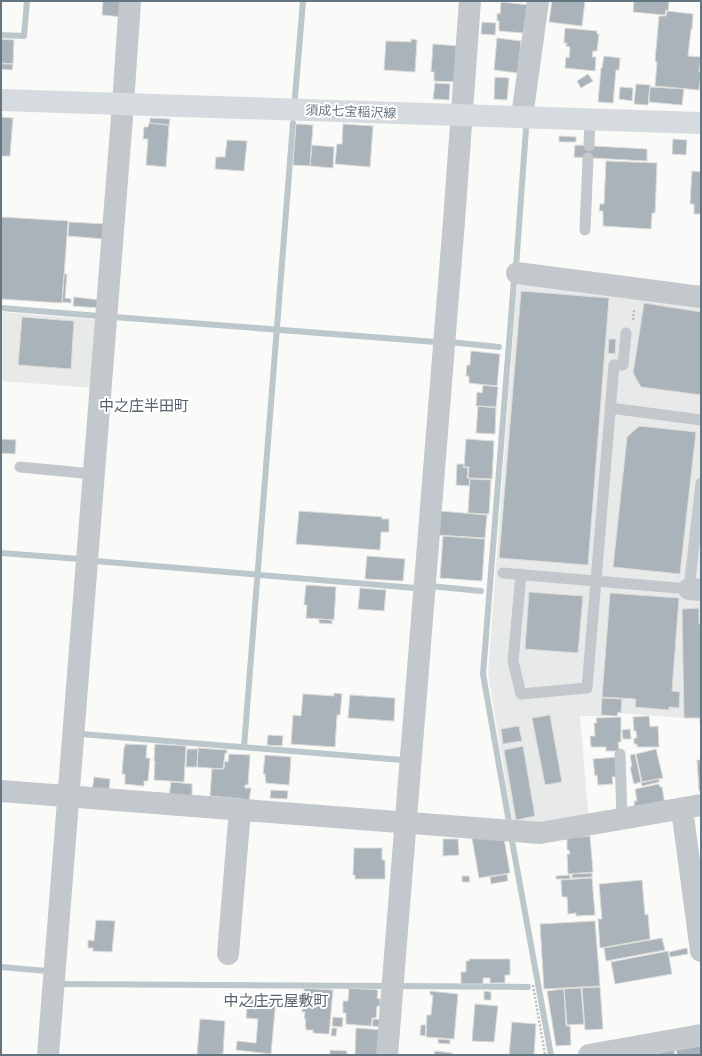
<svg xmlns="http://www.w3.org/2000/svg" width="702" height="1056" font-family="Quicksand,'Noto Sans JP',sans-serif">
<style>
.built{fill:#e8e9e9}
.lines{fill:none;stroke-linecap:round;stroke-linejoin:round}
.stream{stroke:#bbc7cb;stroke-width:6}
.building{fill:#aab3b9;stroke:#dcdcda}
.path{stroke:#bbbfc2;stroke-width:2.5;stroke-dasharray:2 2;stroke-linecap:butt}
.lane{stroke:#c3c8cc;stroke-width:11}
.street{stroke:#c3c8cc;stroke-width:22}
.secondary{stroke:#d6dbdf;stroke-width:22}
.labels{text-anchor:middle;stroke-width:4;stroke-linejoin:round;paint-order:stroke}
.street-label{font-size:13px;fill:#657683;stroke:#fff}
.quarter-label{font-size:15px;fill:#57646e;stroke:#fff}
</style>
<rect width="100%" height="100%" fill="#fafaf8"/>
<path class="built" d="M 517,282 L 701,306 L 701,723 L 699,723 L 699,718 L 683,718 L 618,713 L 618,716 L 580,716 L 589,821 L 539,829 L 512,820 L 488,673 Z
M 1,312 L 100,320 L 94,388 L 1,381 Z"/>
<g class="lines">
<path class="stream" d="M 1,35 L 24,36 L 27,1
M 295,97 L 303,1
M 516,267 L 526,129
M 1,308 L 99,316
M 114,317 L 436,342
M 449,342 L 499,347
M 1,553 L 80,559
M 95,561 L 415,588
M 430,586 L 481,591
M 81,730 L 81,734 L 402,760
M 244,747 L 293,123
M 509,822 L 483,674 L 514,280
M 512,841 L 551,1055
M 1,967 L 47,971
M 60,984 L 385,986
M 399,986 L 528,987"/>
</g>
<path class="building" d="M 103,1 L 123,1 L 122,17 L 102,15 Z
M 552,1 L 585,1 L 582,26 L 549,22 Z
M 634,1 L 669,1 L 668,11 L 666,10 L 665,15 L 633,12 Z
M 501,2 L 529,5 L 523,33 L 499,31 L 499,21 L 497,21 L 497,13 L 500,14 Z
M 667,11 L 693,14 L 692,29 L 691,29 L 688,56 L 701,57 L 699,72 L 701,72 L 701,81 L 700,81 L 699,90 L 655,86 L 657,62 L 655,61 L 659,16 L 666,16 Z
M 482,22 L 496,23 L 495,35 L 481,34 Z
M 565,28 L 597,31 L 597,34 L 599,34 L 597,51 L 593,51 L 592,57 L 596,57 L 595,71 L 565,68 L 566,57 L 569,58 L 570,47 L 566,46 L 567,43 L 564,43 Z
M 497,38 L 521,41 L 518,73 L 494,70 Z
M 1,39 L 14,40 L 13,64 L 1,63 Z
M 411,39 L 417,40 L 415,72 L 384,70 L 386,41 L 411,42 Z
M 433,44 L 459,46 L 457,82 L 434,81 L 434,72 L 431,72 Z
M 604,56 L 620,58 L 619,70 L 616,70 L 613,103 L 598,102 L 601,68 L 602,68 Z
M 1,64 L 13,64 L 12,70 L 1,69 Z
M 588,74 L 593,81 L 581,88 L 577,81 Z
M 495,77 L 509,78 L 507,100 L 494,99 Z
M 435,83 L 450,84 L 449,100 L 433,99 Z
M 636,84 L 650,85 L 648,105 L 634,104 Z
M 620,87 L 633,88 L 632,101 L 619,99 Z
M 650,87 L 684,89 L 682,105 L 649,102 Z
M 1,117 L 13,118 L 10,156 L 1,156 Z
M 150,118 L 170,119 L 169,125 L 150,123 Z
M 149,123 L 169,125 L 166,167 L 146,165 L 148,139 L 143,139 L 144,127 L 148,127 Z
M 296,124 L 313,125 L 310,166 L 293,165 Z
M 343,124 L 373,126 L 370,167 L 335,164 L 337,144 L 342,144 Z
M 559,136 L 576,137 L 576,142 L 559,142 Z
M 673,139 L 687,140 L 686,155 L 672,154 Z
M 227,140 L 247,141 L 244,171 L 215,169 L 216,157 L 225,157 Z
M 312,145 L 334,147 L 333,168 L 310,166 Z
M 575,145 L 647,149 L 647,161 L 574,157 Z
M 606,161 L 657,163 L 655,213 L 652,213 L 651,229 L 603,226 L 603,211 L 599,211 L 600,204 L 604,204 Z
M 692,171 L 701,172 L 701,214 L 694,214 L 694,204 L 690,204 Z
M 1,217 L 68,221 L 62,303 L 1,299 Z
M 69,222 L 105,224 L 104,239 L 68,236 Z
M 64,274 L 67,274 L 65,298 L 71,299 L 71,303 L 62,302 Z
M 521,291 L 609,298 L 588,565 L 499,558 Z
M 74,297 L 100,300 L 100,308 L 73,306 Z
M 644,303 L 701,312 L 701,395 L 641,387 L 633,373 Z
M 22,317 L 74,321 L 71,369 L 18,365 Z
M 609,339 L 616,339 L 615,354 L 608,353 Z
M 471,351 L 500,354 L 497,386 L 469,383 L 469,376 L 466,376 L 467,365 L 470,365 Z
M 483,385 L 498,387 L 496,407 L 476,406 L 477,392 L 482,393 Z
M 478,406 L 496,408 L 495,434 L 476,433 Z
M 639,426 L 696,432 L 680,574 L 613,567 L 627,437 Z
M 1,439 L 16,440 L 15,454 L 1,453 Z
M 466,439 L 494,441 L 492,479 L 468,478 L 469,467 L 464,467 Z
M 457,464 L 464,464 L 463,467 L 468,468 L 467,478 L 470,478 L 469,486 L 456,485 Z
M 470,479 L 491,480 L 489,514 L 468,513 Z
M 299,511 L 382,517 L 382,519 L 389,519 L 389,532 L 381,532 L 380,550 L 296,544 Z
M 440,511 L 487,515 L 485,538 L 438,535 Z
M 443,536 L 485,539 L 482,581 L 440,578 Z
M 367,556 L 405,559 L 403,581 L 365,579 Z
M 306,585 L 336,587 L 334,620 L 306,618 L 307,605 L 304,605 Z
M 360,588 L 386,590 L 384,611 L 358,609 Z
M 529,592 L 583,596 L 578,653 L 525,649 Z
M 610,593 L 679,598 L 672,691 L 680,692 L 679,708 L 669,707 L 669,710 L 635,707 L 636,699 L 602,697 Z
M 699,608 L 699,624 L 701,624 L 701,722 L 700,722 L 700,718 L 684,718 L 682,609 Z
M 319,619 L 332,620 L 332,624 L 319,623 Z
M 334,693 L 342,694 L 340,715 L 337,715 L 335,747 L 291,744 L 293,715 L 301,716 L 303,694 L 334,696 Z
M 350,695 L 395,698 L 394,721 L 348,718 Z
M 602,698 L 622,699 L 621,713 L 618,712 L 617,716 L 601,715 Z
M 550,715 L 562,782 L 545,785 L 532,718 Z
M 649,716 L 650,727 L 658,726 L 659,747 L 637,747 L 637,744 L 634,744 L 634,738 L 637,738 L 636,731 L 634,731 L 633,717 Z
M 621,717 L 621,742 L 618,742 L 619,751 L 606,751 L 606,747 L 591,747 L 590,736 L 595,736 L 594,723 L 597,723 L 596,718 Z
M 519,726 L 522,741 L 503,744 L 501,729 Z
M 630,729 L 631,739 L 623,739 L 622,730 Z
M 268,735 L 283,736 L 282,746 L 267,745 Z
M 125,744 L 147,745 L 146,758 L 150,758 L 148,781 L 144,781 L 144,786 L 125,784 L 125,774 L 122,774 L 124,747 L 125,747 Z
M 155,744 L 186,746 L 184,782 L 154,780 L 155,761 L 154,761 Z
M 523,746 L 535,816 L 516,820 L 504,750 Z
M 198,748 L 227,750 L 227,753 L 225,753 L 223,769 L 197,767 Z
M 187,749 L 198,749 L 197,767 L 186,767 Z
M 656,749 L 663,778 L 642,782 L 636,754 Z
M 229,754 L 250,755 L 248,785 L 245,785 L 245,788 L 251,788 L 249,801 L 243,801 L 243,799 L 210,796 L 212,769 L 224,769 L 225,761 L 228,762 Z
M 635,754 L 641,782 L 634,784 L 630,767 L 632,767 L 630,755 Z
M 265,755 L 291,757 L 289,785 L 266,783 L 265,774 L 263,774 Z
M 618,757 L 619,777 L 612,777 L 613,784 L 598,785 L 597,775 L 595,776 L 593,759 Z
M 697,760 L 701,760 L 701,791 L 699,791 Z
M 94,777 L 110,779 L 109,793 L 92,792 Z
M 659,779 L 659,782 L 642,786 L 641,783 Z
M 171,782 L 192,784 L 192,798 L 169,797 Z
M 659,784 L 660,787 L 662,787 L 665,805 L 635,809 L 634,801 L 637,801 L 635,789 Z
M 271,790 L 288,791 L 287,799 L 270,798 Z
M 590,836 L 593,872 L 568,874 L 567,854 L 570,854 L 569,850 L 567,850 L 567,838 Z
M 472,838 L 504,838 L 510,873 L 479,878 Z
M 443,839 L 458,839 L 459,855 L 443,856 Z
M 354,848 L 382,848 L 382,860 L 385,860 L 385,879 L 355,879 L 355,875 L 353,875 Z
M 592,873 L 592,877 L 572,878 L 572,874 Z
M 507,874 L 508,881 L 491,884 L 490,877 Z
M 570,875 L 570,879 L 556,879 L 556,876 Z
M 462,876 L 469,876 L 470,882 L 462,882 Z
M 592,878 L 595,915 L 576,916 L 576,913 L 568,914 L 567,897 L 562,897 L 561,880 Z
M 642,880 L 645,915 L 648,914 L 650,939 L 600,948 L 598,919 L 602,919 L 599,884 Z
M 96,920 L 115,921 L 112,952 L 93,951 L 93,948 L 88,948 L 88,940 L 94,941 Z
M 595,921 L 600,986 L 544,989 L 540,924 Z
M 662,938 L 665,950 L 606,961 L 604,948 Z
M 687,948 L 688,954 L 670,957 L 669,952 Z
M 668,951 L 672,974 L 615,984 L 611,962 Z
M 469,959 L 510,959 L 510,975 L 505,975 L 505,983 L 490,983 L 490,978 L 483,978 L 483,984 L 461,984 L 461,972 L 466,972 L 466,961 L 469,961 Z
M 600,987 L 603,1029 L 585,1030 L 582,988 Z
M 304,988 L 333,990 L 329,1034 L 313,1033 L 313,1030 L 306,1030 L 306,1027 L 305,1027 L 306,1019 L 304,1019 L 305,1012 L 302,1012 Z
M 349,988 L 378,990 L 377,998 L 380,999 L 380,1006 L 377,1006 L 376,1018 L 372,1018 L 371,1026 L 346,1024 L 346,1013 L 343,1013 L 343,1001 L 348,1001 Z
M 581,988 L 584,1024 L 567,1025 L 564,989 Z
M 564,989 L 566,1026 L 570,1026 L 571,1045 L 556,1046 L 547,991 Z
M 430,991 L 458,994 L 454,1039 L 426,1037 L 427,1015 L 431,1015 L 433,995 L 430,995 Z
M 484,991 L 491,992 L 491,1000 L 484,1000 Z
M 248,996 L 276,998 L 271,1054 L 236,1050 L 237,1041 L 256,1043 L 258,1019 L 246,1018 Z
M 475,1004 L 498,1006 L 494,1042 L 472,1041 Z
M 333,1017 L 343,1018 L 342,1027 L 332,1026 Z
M 200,1019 L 225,1021 L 223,1054 L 220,1054 L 220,1055 L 197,1055 Z
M 373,1019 L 383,1020 L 383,1027 L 372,1026 Z
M 512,1022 L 536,1024 L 534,1055 L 509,1055 Z
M 421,1025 L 426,1025 L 425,1036 L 420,1035 Z
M 332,1028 L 337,1028 L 336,1036 L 331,1036 Z
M 356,1028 L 382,1030 L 381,1055 L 357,1055 L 357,1054 L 355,1054 Z
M 438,1039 L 450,1040 L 450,1044 L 438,1043 Z
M 701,1046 L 701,1055 L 677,1055 L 676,1050 Z
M 330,1050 L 347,1051 L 347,1055 L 330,1055 Z
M 674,1050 L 675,1055 L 658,1055 L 658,1053 Z
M 435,1051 L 452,1053 L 452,1055 L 434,1055 Z"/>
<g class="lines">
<path class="path" d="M 633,320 L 634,309
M 533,985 L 545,1055"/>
<path class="lane" d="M 589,146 L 590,119
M 585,230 L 588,158
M 610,408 L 701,420
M 20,467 L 93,474
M 503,573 L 689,589 L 701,483
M 521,574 L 513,661 L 521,694 L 587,688 L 614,365 L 623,365 L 626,333
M 620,754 L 622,819"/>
<path class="street" d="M 522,117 L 538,1
M 517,273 L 701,297
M 689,589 L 701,590
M 1,791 L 540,833 L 701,805
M 682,809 L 701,951
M 228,954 L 240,810
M 48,1055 L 123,104 L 130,1
M 387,1055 L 454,221 L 470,1
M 589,1055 L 701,1035"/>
<path class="secondary" d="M 1,100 L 701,123"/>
</g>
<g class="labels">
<g class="street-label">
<text transform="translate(351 111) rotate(2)" y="5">須成七宝稲沢線</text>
</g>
<g class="quarter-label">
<text x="144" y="411">中之庄半田町</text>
<text x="276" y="1006">中之庄元屋敷町</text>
</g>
</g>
<rect width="702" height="1056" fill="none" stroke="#657683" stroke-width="4"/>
</svg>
